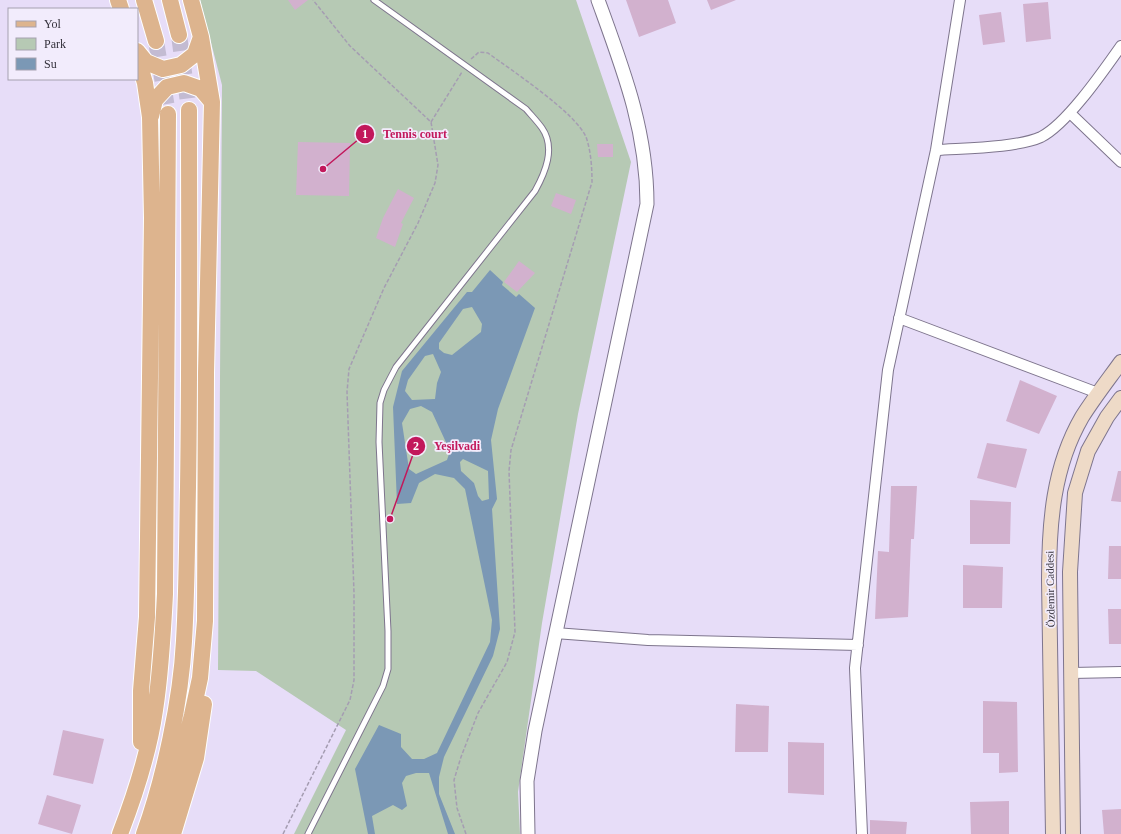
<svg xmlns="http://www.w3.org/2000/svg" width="1121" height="834" font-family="'Times New Roman',serif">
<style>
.green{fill:#b6c9b4}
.water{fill:#7b98b5;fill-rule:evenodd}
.building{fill:#d2b1ce}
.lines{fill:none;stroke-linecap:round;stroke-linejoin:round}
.primary-tunnel{stroke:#c3bbd2;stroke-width:16;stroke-dasharray:16 8;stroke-linecap:butt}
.service-casing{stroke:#7e758d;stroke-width:7}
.minor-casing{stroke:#7e758d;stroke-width:12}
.tertiary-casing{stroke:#7e758d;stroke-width:15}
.secondary-casing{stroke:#7e758d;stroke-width:16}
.primary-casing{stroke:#fff;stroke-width:18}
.path{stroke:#a59db2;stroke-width:1.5;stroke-dasharray:4 2;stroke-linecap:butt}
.service{stroke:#fff;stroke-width:5}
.minor{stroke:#fff;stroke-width:10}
.tertiary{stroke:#fff;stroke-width:13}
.secondary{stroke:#eedac7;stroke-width:14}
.primary{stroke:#ddb48e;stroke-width:16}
.labels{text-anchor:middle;stroke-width:3.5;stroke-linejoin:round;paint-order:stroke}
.street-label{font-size:11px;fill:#34313b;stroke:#f2ecfc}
.leader{fill:none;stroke:#c2185b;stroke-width:1.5}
.callout-dot{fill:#c2185b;stroke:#f2ecfc;stroke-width:1.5}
.mark-label{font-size:12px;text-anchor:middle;font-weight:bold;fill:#fff}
.callout-label{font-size:12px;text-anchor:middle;font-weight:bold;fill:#c2185b;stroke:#f2ecfc;stroke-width:3.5;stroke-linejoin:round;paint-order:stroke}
</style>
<rect width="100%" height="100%" fill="#e7ddf8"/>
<path class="green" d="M 200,0 L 576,0 L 631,162 L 578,414 L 542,623 L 518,792 L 520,834 L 294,834 L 346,730 L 256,671 L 218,670 L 222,85 Z"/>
<path class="water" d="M 490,270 L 503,282 L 502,285 L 516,297 L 519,294 L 535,308 L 498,409 L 491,440 L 497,499 L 492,509 L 500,629 L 493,656 L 444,757 L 439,777 L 439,794 L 455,834 L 448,834 L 429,773 L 416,773 L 406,776 L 402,783 L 407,806 L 402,810 L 393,805 L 372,816 L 375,834 L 368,834 L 355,769 L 379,725 L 401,734 L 401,747 L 412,759 L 424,759 L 437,753 L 490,642 L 492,620 L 465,489 L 454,478 L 435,474 L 419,483 L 411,503 L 397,504 L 393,407 L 402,371 L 467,292 L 472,292 ZM 472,307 L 482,324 L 481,332 L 452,355 L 444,353 L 439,349 L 439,343 L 463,309 ZM 433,354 L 441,372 L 437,383 L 435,399 L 412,400 L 405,391 L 408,380 L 425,356 ZM 421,406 L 432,412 L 450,451 L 447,460 L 416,474 L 409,469 L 402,423 L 410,409 ZM 463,459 L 488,471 L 489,499 L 482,501 L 478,496 L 474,483 L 461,471 L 460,462 Z"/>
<path class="building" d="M 288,0 L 308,0 L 295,10 Z
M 626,0 L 668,0 L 676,23 L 639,37 Z
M 707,0 L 736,0 L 711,10 Z
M 1048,2 L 1051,39 L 1026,42 L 1023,4 Z
M 1001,12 L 1005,42 L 983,45 L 979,15 Z
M 298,142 L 350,143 L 349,196 L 296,195 Z
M 597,144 L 613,144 L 613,157 L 598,157 Z
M 398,189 L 414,198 L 401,223 L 403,224 L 395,247 L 376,238 L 383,218 Z
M 556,193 L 576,200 L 571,214 L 551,206 Z
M 519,261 L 535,273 L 517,292 L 504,282 Z
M 1020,380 L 1057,396 L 1039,434 L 1006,421 Z
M 987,443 L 1027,449 L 1016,488 L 977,478 Z
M 1118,471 L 1121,471 L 1121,502 L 1111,501 Z
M 891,486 L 917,486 L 914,539 L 911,539 L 908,617 L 875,619 L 878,551 L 889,552 Z
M 970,500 L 1011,502 L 1010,544 L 970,544 Z
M 1109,546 L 1121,546 L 1121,579 L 1108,579 Z
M 963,565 L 1003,567 L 1002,608 L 963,608 Z
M 1108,609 L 1121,609 L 1121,644 L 1109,644 Z
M 983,701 L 1017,702 L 1018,772 L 999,773 L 999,753 L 983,753 Z
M 736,704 L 769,706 L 768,752 L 735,752 Z
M 63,730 L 104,739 L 93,784 L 53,775 Z
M 788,742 L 824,743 L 824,795 L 788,793 Z
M 47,795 L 81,805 L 72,834 L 38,824 Z
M 1009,801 L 1009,834 L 971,834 L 970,802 Z
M 1121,809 L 1121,834 L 1104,834 L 1102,810 Z
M 870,820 L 907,822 L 906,834 L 870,834 Z"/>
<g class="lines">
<path class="primary-tunnel" d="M 179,35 L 189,110
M 156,41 L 168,114"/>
<defs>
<path id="service" d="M 308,834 L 383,686 L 388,669 L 388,631 L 379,442 L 380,403 L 384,390 L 396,367 L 535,191 C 545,173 556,148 542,128 C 537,121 531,115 526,109 L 374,0"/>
<path id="minor" d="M 1070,113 L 1121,162
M 936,150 C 963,148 1017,148 1041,137 C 1067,124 1104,70 1121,46
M 899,318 L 1098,393
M 555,633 L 648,640 L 858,645
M 1072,673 L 1121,672
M 862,834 L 855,668 L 888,370 L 936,150 L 960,0"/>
<path id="tertiary" d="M 528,834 L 527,781 L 535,731 L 647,204 C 647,130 623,69 598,0"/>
<path id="secondary" d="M 1053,834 L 1049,580 C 1049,523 1053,467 1082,417 C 1094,398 1108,380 1121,362
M 1073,834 L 1070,572 L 1075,493 L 1088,451 L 1107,417 L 1121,398"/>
<path id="primary" d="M 118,0 L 121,9
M 144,0 L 156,41
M 170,0 L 179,35
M 137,51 L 146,62 L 163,69 L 181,65 L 195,54 L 201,37
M 137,56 L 145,83 L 150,117 L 152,218 L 147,617 L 141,691 L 141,742
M 151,116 L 155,100 L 167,87 L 184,83 L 201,89 L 212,102
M 120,834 C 135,795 149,752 155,710 C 161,672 163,633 165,594 L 168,114
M 144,834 C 164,779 181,700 184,641 C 187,590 187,538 188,487 C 190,362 189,236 189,110
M 157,834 L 171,797 L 192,715 L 200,678 L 205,621 L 206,373 L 212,102 L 201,37 L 191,0
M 173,834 L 196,758 L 204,704"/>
</defs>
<use href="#service" class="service-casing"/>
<use href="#minor" class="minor-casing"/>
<use href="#tertiary" class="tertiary-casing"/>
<use href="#secondary" class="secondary-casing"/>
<use href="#primary" class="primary-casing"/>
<path class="path" d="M 431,122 L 462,72
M 283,834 L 350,700 L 354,680 L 354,593 L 347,392 L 349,369 L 384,288 L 418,223 L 435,183 L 438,165 L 431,122 L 350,46 L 313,0
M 466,834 L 457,808 L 454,780 L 461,757 L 478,713 L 507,662 L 515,632 L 509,471 L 511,450 L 592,182 C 592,168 591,151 586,137 C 576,113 511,70 488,53 L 479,52 L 470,60"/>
<use href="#service" class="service"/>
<use href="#minor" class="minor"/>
<use href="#tertiary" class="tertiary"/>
<use href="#secondary" class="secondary"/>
<use href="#primary" class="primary"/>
</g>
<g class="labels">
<g class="street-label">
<text transform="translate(1050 589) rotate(-91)" y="4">Özdemir Caddesi</text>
</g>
</g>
<path class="leader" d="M323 169L365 134M390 519L416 446"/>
<g class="callout-dot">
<circle cx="323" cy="169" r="4"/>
<circle cx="390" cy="519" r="4"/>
<circle cx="365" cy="134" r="10"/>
<circle cx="416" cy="446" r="10"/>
</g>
<g class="mark-label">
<text x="365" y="138">1</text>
<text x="416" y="450">2</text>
</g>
<g class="callout-label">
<text x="415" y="138">Tennis court</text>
<text x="457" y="450">Yeşilvadi</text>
</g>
<rect x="8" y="8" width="130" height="72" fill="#f2ecfc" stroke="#a6a1af"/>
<rect x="16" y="21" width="20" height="6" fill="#ddb48e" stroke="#a6a1af"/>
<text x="44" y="28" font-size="12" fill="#34313b">Yol</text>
<rect x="16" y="38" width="20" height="12" fill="#b6c9b4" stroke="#a6a1af"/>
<text x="44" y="48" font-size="12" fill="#34313b">Park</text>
<rect x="16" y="58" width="20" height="12" fill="#7b98b5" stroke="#a6a1af"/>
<text x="44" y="68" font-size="12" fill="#34313b">Su</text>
</svg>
